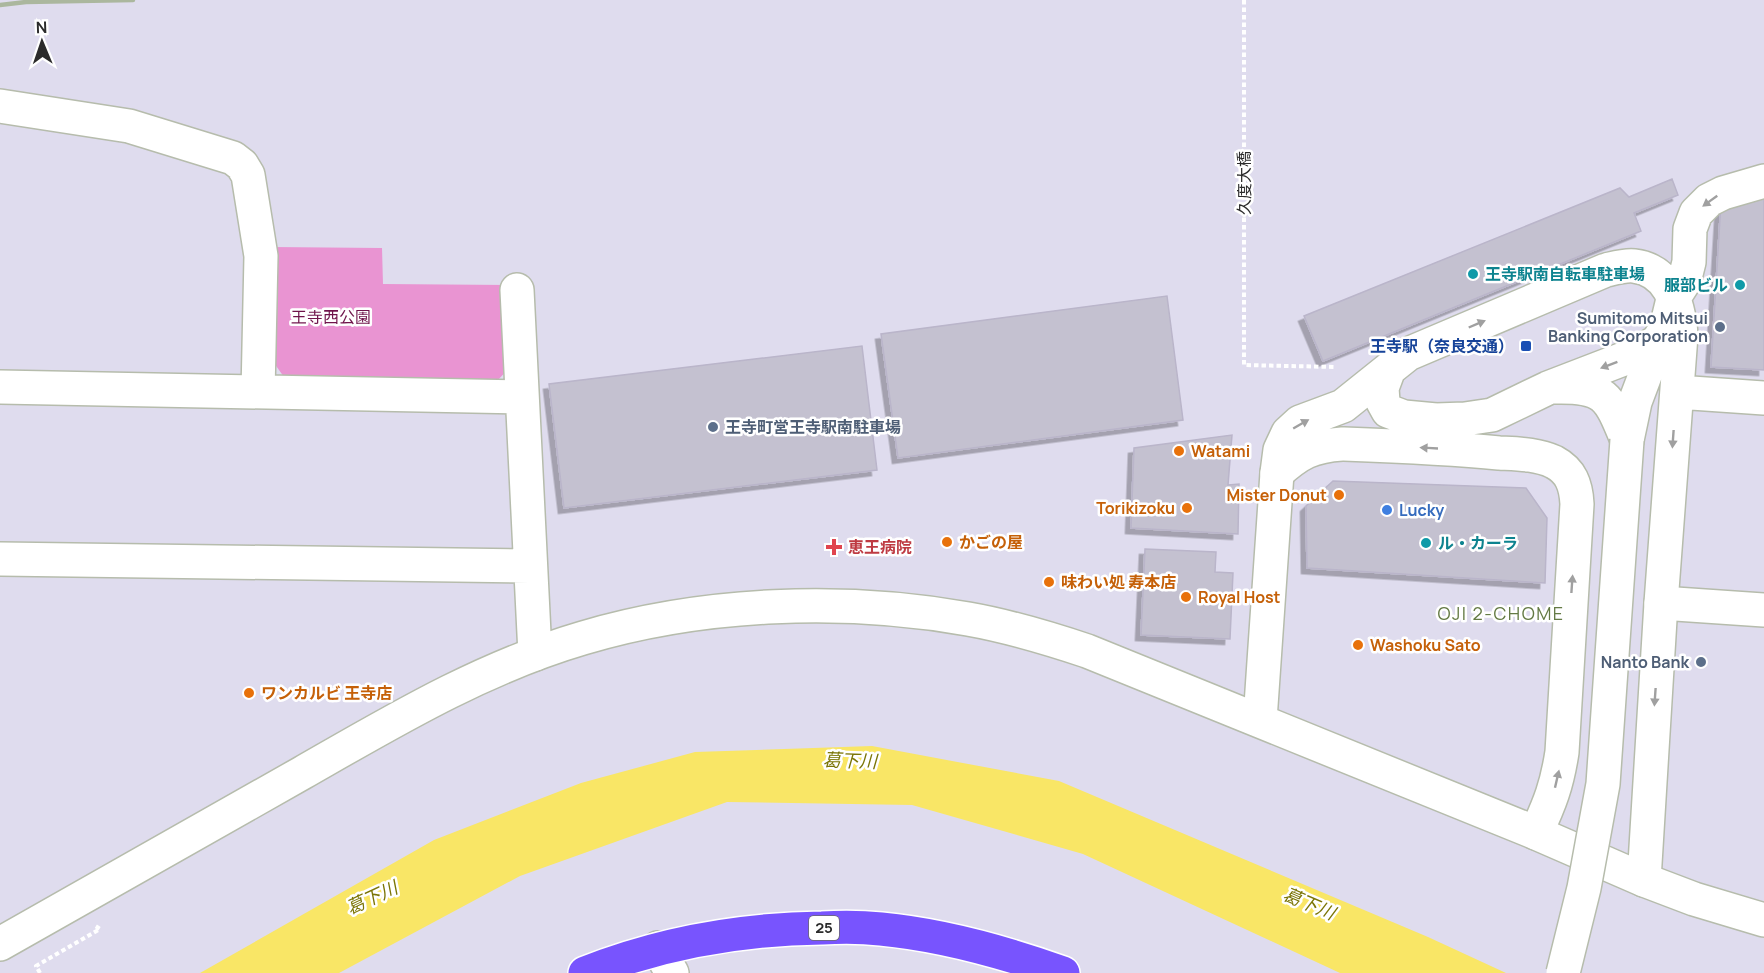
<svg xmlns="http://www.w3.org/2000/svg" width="1764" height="973" font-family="Manrope,'Noto Sans JP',sans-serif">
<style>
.green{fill:#e994d2}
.water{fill:#f9e666}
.building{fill:#c4c1d0;stroke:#bab5ca;stroke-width:1.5;filter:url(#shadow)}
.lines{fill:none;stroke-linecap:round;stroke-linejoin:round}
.minor-casing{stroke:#b6bcac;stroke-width:36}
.tertiary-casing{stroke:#b6bcac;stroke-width:36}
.trunk-casing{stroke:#fff;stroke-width:36}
.path{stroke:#fff;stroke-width:4;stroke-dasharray:4.5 3;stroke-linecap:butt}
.minor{stroke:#fff;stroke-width:33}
.tertiary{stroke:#fff;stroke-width:33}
.trunk{stroke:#7854fe;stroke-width:33}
.rail{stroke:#abb79e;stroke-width:4.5}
.tertiary-bridge-casing{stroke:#b6bcac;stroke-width:36;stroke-linecap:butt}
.tertiary-bridge{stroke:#fff;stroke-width:33}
.oneway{fill:#a0a0a0}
.culture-dot{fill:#0f9aa8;stroke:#fff;stroke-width:2}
.service-dot{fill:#5c6f8a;stroke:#fff;stroke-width:2}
.transit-dot{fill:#1a4fb4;stroke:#fff;stroke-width:2}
.food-dot{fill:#e8710a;stroke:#fff;stroke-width:2}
.shop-dot{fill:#3f7fe0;stroke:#fff;stroke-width:2}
.health-dot{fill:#e0444e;stroke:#fff;stroke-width:2}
.labels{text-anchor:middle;stroke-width:5;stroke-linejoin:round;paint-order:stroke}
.shield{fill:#fff;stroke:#6b6b6b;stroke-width:1.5}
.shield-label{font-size:15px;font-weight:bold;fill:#2b2b2b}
.street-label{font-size:16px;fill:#2b2b2b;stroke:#fff}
.culture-label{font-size:16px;font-weight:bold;fill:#0d838f;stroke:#fff;text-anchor:start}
.park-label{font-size:16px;fill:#6f144b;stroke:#fff}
.service-label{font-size:16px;font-weight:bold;fill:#4e5e75;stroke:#fff;text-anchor:end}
.transit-label{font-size:16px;font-weight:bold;fill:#164399;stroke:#fff;text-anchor:end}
.food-label{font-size:16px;font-weight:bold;fill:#c56008;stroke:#fff;text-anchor:start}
.shop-label{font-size:16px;font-weight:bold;fill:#366cbe;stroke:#fff;text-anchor:start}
.health-label{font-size:16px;font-weight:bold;fill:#be3a42;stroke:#fff;text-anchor:start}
.neighbourhood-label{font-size:18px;letter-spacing:1.5px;fill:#647a44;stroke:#fff}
.water-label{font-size:18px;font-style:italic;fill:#7b7506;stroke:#fff}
</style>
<defs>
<filter id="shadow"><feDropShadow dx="-5.5" dy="5.5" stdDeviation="0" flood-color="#0004"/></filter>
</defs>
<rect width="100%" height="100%" fill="#dfdcee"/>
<path class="green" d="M 272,247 L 382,248 L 383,284 L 508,285 L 512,365 L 496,382 L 284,377 L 269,356 Z"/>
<path class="water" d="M 872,746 L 1059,781 L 1428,937 L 1506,973 L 1340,973 L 1083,854 L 912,805 L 727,802 L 520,876 L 339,973 L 200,973 L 434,840 L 581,783 L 695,752 Z"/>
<path class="building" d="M 1672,179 L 1678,195 L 1634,213 L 1641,231 L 1323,361 L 1304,316 L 1620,188 L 1629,197 Z
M 1764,193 L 1764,370 L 1711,367 L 1721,202 Z
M 1167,296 L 1183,420 L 898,458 L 881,334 Z
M 862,346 L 877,470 L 564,508 L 549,384 Z
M 1232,435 L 1228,485 L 1239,484 L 1238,534 L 1131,528 L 1134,448 Z
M 1333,481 L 1526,488 L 1547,518 L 1545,583 L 1307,568 L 1306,506 Z
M 1145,549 L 1216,552 L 1215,572 L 1233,573 L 1230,639 L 1141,635 Z"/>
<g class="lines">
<defs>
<path id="minor" d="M 0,106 L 129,126 L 233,158 L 242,165 L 248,175 L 261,256 L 258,392
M 517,290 L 535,654
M 1389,369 L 1382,388 L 1383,402 L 1388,411 L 1404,417 L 1436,420 L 1465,419 L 1492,415 L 1548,388 L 1639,353 L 1658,341 L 1666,328 L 1673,299 L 1684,282 L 1689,262 L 1690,229 L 1696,213 L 1709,200 L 1723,193 L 1764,181
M 0,387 L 522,397
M 1556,387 C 1605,386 1609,396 1627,440
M 1677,392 L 1764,398
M 1627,440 L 1635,402 L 1658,341
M 1277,473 L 1280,450 L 1288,433 L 1300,422 L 1343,406 L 1408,354 L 1606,270 C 1615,268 1625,265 1634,266 C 1669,270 1679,304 1681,335 L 1661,603 L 1644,880
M 1277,473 C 1299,453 1312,446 1342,444 C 1394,446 1447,448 1499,453 C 1518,454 1537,454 1554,462 C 1571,471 1576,485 1577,504 L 1562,752 C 1557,785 1550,803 1536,833
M 0,559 L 530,566
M 658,948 L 672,973"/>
<path id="tertiary" d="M 1661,603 L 1764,610
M 1260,720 L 1277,473
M 0,944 C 101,887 202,830 302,773 C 393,721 481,668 583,638 C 704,602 844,597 968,619 C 1008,626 1048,638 1087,651 L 1536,833 L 1644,880 L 1694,899 L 1764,920"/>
<path id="trunk" d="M 585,973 C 661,943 740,929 822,928 C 841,927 862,927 881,929 C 944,935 1004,952 1063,973"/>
</defs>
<use href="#minor" class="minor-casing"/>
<use href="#tertiary" class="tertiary-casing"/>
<use href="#trunk" class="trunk-casing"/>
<path class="path" d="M 1244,0 L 1244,365 L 1335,367
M 40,973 L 36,966 L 100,929 L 94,925"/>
<use href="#minor" class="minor"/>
<use href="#tertiary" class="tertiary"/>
<use href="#trunk" class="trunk"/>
<path class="rail" d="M 0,5 L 26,2 L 133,0"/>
<defs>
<path id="tertiary-bridge" d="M 1563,973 L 1584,888 L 1603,784 L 1627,440"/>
</defs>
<use href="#tertiary-bridge" class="tertiary-bridge-casing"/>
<use href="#tertiary-bridge" class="tertiary-bridge"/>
</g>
<defs><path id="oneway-solid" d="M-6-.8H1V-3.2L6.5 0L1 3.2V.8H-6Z" transform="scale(1.5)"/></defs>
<g class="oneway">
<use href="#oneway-solid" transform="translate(1710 201) rotate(144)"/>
<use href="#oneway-solid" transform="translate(1477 324) rotate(-23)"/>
<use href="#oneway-solid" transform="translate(1609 365) rotate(159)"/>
<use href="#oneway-solid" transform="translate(1301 424) rotate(-30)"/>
<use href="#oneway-solid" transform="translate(1673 439) rotate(94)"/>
<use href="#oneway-solid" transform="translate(1429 448) rotate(-177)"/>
<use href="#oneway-solid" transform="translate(1572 584) rotate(-86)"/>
<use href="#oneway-solid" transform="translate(1655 697) rotate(94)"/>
<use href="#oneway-solid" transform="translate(1557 779) rotate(-77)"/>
</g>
<g class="culture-dot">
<circle cx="1473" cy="274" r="6"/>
<circle cx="1740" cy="285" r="6"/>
<circle cx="1426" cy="543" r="6"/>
</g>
<g class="service-dot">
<circle cx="1720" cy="327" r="6"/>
<circle cx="713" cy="427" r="6"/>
<circle cx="1701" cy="662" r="6"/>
</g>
<rect class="transit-dot" x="1520" y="340" width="12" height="12" rx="3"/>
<g class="food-dot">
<circle cx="1179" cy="451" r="6"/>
<circle cx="1339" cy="495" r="6"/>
<circle cx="1187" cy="508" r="6"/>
<circle cx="947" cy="542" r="6"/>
<circle cx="1049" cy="582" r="6"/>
<circle cx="1186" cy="597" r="6"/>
<circle cx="1358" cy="645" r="6"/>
<circle cx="249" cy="693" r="6"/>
</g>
<circle class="shop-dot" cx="1387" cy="510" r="6"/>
<path class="health-dot" d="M831 538h6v6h6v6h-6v6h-6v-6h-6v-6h6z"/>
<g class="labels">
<rect class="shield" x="809" y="916" width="30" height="24" rx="4.5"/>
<g class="shield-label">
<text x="824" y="933">25</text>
</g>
<g class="street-label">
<text transform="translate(1244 183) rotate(-90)" y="6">久度大橋</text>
</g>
<g class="culture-label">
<text x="1485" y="280">王寺駅南自転車駐車場</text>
<text x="1728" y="291" text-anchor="end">服部ビル</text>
<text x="1438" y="549">ル・カーラ</text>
</g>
<g class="park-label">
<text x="331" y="323">王寺西公園</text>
</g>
<g class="service-label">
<text x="1708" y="324">Sumitomo Mitsui<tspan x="1708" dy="18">Banking Corporation</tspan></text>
<text x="725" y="433" text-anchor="start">王寺町営王寺駅南駐車場</text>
<text x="1689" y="668">Nanto Bank</text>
</g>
<g class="transit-label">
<text x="1514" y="352">王寺駅（奈良交通）</text>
</g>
<g class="food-label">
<text x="1191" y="457">Watami</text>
<text x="1327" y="501" text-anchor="end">Mister Donut</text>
<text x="1175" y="514" text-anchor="end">Torikizoku</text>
<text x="959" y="548">かごの屋</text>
<text x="1061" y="588">味わい処 寿本店</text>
<text x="1198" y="603">Royal Host</text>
<text x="1370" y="651">Washoku Sato</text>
<text x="261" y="699">ワンカルビ 王寺店</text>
</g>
<g class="shop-label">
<text x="1399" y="516">Lucky</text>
</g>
<g class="health-label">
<text x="848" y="553">恵王病院</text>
</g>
<g class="neighbourhood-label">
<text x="1501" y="620">OJI 2-CHOME</text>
</g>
<g class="water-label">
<text transform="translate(850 761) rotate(2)" y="6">葛下川</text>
<text transform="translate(372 898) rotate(-25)" y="6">葛下川</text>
<text transform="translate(1309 904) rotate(23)" y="6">葛下川</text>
</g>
</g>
<g transform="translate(42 42) rotate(358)" stroke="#ffffff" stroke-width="4.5" paint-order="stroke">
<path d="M0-4.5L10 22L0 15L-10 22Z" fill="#2b2b2b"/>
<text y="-9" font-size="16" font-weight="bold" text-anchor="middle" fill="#2b2b2b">N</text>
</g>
</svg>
